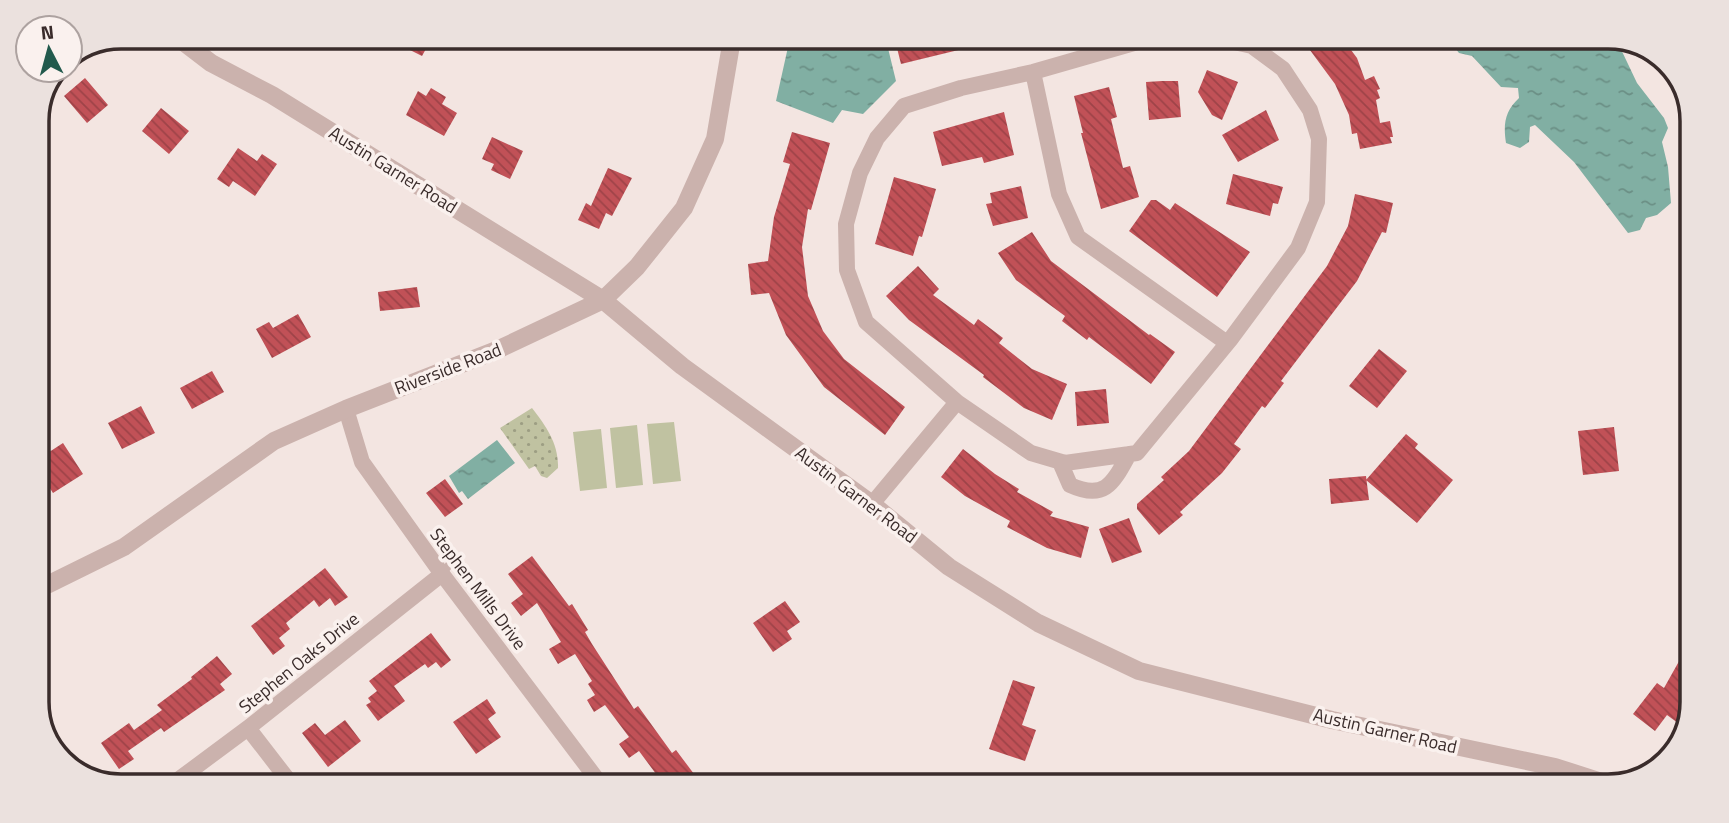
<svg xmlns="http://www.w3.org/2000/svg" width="1729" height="823" font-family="'Titillium Web',sans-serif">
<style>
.park{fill:url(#park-dots)}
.pitch{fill:#c0c2a1}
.water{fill:url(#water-ripples)}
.building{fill:url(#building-back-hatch)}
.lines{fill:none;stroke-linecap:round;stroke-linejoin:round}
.service{stroke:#cbb2ad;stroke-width:8}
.minor{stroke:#cbb2ad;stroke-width:16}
.tertiary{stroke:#cbb2ad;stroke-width:18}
.labels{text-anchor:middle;stroke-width:7;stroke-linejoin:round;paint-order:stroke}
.street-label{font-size:18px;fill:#3a2c2b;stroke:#faf1ee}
.rim{fill:none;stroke:#3a2c2b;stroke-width:3.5}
</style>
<defs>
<pattern id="park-dots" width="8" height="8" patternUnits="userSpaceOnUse" patternTransform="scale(1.75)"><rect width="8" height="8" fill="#c0c2a1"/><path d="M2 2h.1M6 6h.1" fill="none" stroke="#9d9e83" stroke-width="1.8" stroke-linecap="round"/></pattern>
<pattern id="water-ripples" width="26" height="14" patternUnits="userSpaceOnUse" patternTransform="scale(1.75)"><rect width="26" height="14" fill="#81afa3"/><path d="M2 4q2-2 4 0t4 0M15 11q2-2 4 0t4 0" fill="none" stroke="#6b8f85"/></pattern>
<pattern id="building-back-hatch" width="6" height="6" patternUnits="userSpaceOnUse" patternTransform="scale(1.75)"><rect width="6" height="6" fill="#c15157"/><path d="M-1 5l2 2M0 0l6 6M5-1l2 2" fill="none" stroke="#9e4348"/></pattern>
</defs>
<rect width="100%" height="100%" fill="#f3e5e1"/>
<path class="park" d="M 532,408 C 546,426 559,444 558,468 L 547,478 L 541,476 L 535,466 L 529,469 L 500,428 Z"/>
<path class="pitch" d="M 674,422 L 681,481 L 653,484 L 647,424 Z
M 637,425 L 643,485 L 616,488 L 610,428 Z
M 601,429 L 607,488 L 580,491 L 573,432 Z"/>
<path class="water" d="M 817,40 L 886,40 L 896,81 L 863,114 L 842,110 L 833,123 L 776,101 L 788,47 Z
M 1451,43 L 1618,43 L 1637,83 L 1664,118 L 1668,128 L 1662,142 L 1668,167 L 1671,203 L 1657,215 L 1646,218 L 1640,230 L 1628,233 L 1574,162 L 1535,125 L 1530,127 L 1529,142 L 1520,148 L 1506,143 C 1503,124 1505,111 1519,98 L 1518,88 L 1501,87 L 1472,56 L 1459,53 Z
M 497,440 L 515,463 L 468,499 L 462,491 L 459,493 L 449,476 Z"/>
<path class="building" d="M 386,38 L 432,38 L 422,56 Z
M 895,40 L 978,40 L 979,45 L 901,64 Z
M 1304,42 L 1345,42 L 1357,58 L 1365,80 L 1374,76 L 1380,89 L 1377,90 L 1380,98 L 1376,100 L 1380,123 L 1390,121 L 1393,137 L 1390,137 L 1392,143 L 1360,149 L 1357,133 L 1352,134 L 1349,115 L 1335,84 Z
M 1207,70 L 1238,82 L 1222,120 L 1212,115 L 1198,92 Z
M 85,78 L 108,105 L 87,123 L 64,96 Z
M 1162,81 L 1178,81 L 1181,117 L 1149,120 L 1146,82 Z
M 1109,87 L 1117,117 L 1111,119 L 1123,168 L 1130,166 L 1139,197 L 1101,209 L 1081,133 L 1083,133 L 1074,96 Z
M 431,88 L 446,97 L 442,104 L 457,113 L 444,136 L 406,115 L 418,91 L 426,96 Z
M 161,108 L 189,131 L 169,154 L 142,131 Z
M 1266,110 L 1279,140 L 1238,162 L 1222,135 Z
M 1004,112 L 1014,155 L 984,163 L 982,157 L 942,166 L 933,132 Z
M 792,132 L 830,143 L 811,210 L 808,209 L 802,247 L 808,296 L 823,331 L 844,359 L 905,407 L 885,435 L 824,387 L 786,335 L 769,293 L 751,295 L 748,264 L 768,261 L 774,217 L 790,164 L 783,162 Z
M 492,137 L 523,151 L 510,179 L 491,170 L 494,164 L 482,159 Z
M 238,148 L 257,161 L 262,154 L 277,164 L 255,196 L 233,181 L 229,187 L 217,179 Z
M 608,168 L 632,178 L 612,216 L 606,213 L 599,229 L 578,220 L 586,203 L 591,206 Z
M 1233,174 L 1283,187 L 1278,204 L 1273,203 L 1270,216 L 1226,204 Z
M 894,177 L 936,189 L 922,237 L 919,236 L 913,256 L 875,244 Z
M 1021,186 L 1028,218 L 993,226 L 986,204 L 992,203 L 990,193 Z
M 1355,194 L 1393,203 L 1386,233 L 1382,232 L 1357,281 L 1281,381 L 1284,383 L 1265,408 L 1262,406 L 1234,444 L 1241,449 L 1222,473 L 1180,512 L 1183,515 L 1159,535 L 1137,509 L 1137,504 L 1164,480 L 1161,477 L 1189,451 L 1327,266 L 1348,226 Z
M 1151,200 L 1156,200 L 1170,210 L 1175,203 L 1250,252 L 1217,297 L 1129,231 Z
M 1032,232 L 1051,261 L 1149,335 L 1150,334 L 1175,352 L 1151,384 L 1089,337 L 1087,340 L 1062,321 L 1065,316 L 1016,280 L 998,253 Z
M 918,266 L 939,289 L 933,295 L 974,325 L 978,319 L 1003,338 L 999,343 L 1032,369 L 1067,384 L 1052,420 L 1024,408 L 983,377 L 984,375 L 909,320 L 886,296 Z
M 417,287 L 420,307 L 380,311 L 378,292 Z
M 298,314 L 311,337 L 272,358 L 256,329 L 269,322 L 273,328 Z
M 1379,349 L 1407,371 L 1377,408 L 1349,386 Z
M 212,371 L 224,392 L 192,409 L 180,388 Z
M 1106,389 L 1109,423 L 1077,426 L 1075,392 Z
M 141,406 L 155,433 L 122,449 L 108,423 Z
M 1614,427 L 1619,471 L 1583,475 L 1578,431 Z
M 1406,434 L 1418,444 L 1415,448 L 1453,480 L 1417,523 L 1366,480 Z
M 63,443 L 83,474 L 53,493 L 37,468 L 37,460 Z
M 963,449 L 995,474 L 1019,489 L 1017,492 L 1053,512 L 1050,516 L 1089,527 L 1081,558 L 1047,548 L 1007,527 L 1010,521 L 965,496 L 941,477 Z
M 1366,476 L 1369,500 L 1331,504 L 1329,479 Z
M 445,479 L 463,504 L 445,517 L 426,493 Z
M 1129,518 L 1142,552 L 1112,563 L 1099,529 Z
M 532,556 L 569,606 L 572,604 L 588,630 L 585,632 L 592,644 L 634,709 L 638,706 L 672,753 L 676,750 L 700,782 L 662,782 L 639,751 L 629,758 L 619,744 L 629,737 L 605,705 L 594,712 L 587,700 L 595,695 L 588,684 L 592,681 L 575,654 L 558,664 L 549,649 L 561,642 L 537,603 L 521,616 L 511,603 L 523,594 L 508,574 Z
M 325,568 L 348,597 L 335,606 L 330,598 L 319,607 L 314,600 L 286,623 L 290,629 L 279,638 L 285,646 L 273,655 L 251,626 Z
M 785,601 L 800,622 L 787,631 L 792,639 L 773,652 L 753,623 Z
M 431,633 L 451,660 L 441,668 L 436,662 L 428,668 L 425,664 L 394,686 L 405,701 L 378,721 L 366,705 L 371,702 L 368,698 L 377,691 L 369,681 Z
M 1687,647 L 1686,712 L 1678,723 L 1667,715 L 1655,731 L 1633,714 L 1657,683 L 1664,688 Z
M 217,656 L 232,674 L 220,684 L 225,690 L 164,732 L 161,728 L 128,751 L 134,759 L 119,769 L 101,743 L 129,723 L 134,730 L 162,710 L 157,705 L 192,679 L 191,677 Z
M 1013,680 L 1035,687 L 1022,725 L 1036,730 L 1025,761 L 989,749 Z
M 487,699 L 496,713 L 488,719 L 501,737 L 476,754 L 453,722 Z
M 345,720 L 361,741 L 328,767 L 302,733 L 315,723 L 325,735 Z"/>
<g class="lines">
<path class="service" d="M 442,574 L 453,560"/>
<path class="minor" d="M 1141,41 L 1033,72 L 961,88 L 904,106 L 877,138 L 860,173 L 846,224 L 847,270 L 866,322 L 957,402 L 1031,453 L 1065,463 L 1137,453 L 1230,340 L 1298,248 L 1317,202 L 1319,139 L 1310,110 L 1283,69 L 1252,46 L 1234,42
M 1033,72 L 1059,194 L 1078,237 L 1227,343
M 346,409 L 362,462 L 442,574 L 599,782
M 1060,462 L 1070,485 C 1105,501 1113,483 1129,454
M 872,504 L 957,402
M 248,728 L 289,781
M 178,780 L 248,728 L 442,574"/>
<path class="tertiary" d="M 177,37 L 211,63 L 272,95 L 603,300 L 682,366 L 872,504 L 949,567 L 1038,623 L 1139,671 L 1332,720 L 1555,767 L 1611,785
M 37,587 L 49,584 L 124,547 L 274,441 L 346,409 L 497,350 L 603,300 L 637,267 L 684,208 L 715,139 L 732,39"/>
</g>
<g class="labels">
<g class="street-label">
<text transform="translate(393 170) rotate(32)" y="6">Austin Garner Road</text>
<text transform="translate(448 369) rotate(-21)" y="6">Riverside Road</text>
<text transform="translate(856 495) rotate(37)" y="6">Austin Garner Road</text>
<text transform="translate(478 589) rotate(53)" y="6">Stephen Mills Drive</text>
<text transform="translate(299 663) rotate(-39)" y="6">Stephen Oaks Drive</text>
<text transform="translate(1385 731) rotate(13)" y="6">Austin Garner Road</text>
</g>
</g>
<path d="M0 0H1729V823H0ZM121 49H1608A72 72 0 0 1 1680 121V702A72 72 0 0 1 1608 774H121A72 72 0 0 1 49 702V121A72 72 0 0 1 121 49Z" fill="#ebe1de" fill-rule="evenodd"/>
<path class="rim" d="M121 49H1608A72 72 0 0 1 1680 121V702A72 72 0 0 1 1608 774H121A72 72 0 0 1 49 702V121A72 72 0 0 1 121 49Z"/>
<g transform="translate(49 49) rotate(354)"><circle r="33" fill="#faf1ee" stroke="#ada2a0" stroke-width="2"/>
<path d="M0-5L12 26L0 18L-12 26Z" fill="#225a4d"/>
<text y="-10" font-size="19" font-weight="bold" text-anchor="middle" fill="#3a2c2b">N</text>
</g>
</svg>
